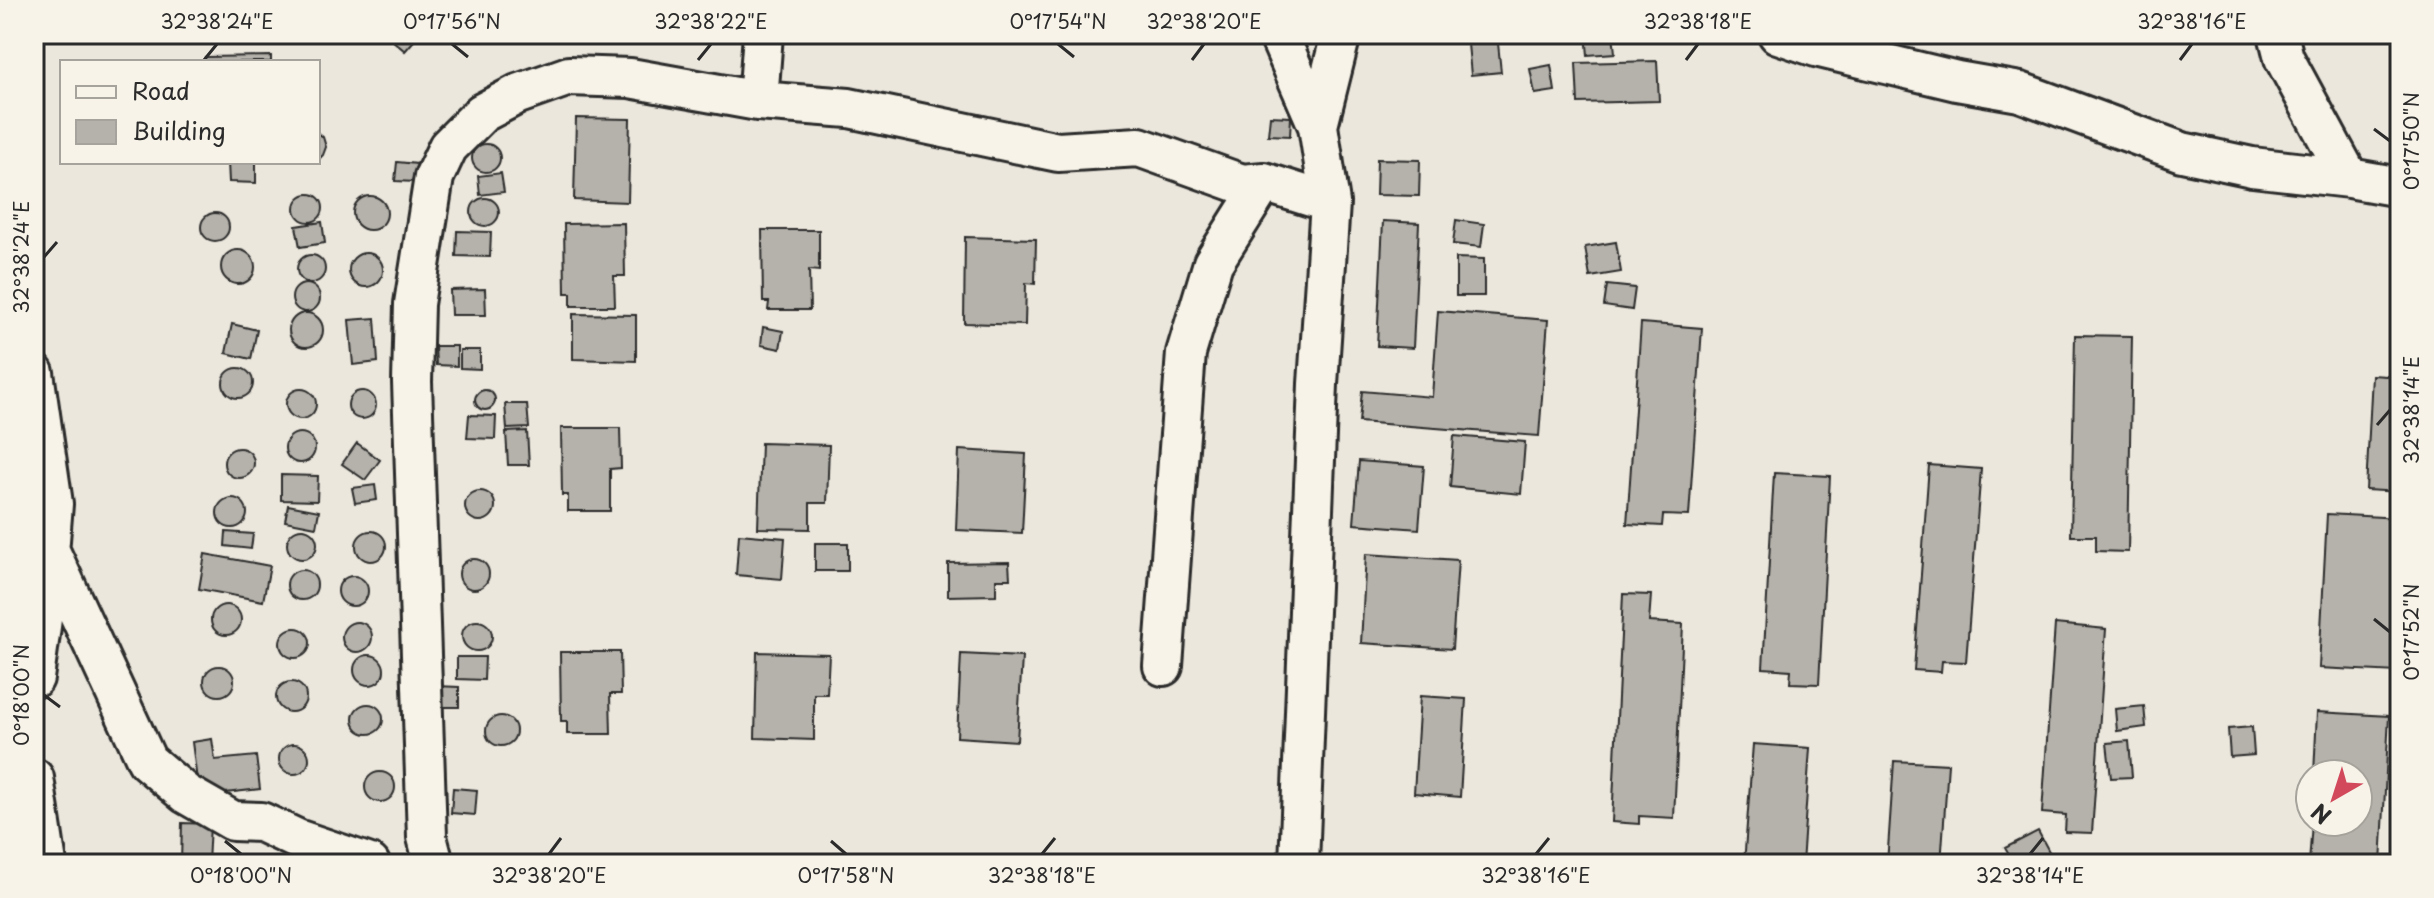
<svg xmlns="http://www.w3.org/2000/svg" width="2434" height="898" font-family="'Playpen Sans',sans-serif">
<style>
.building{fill:#b5b2ab;stroke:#2b2b2b;stroke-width:2}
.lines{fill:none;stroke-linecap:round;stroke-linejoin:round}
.minor-casing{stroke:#2b2b2b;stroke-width:44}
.minor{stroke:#f7f3e8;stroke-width:38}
.ticks{fill:none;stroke:#2b2b2b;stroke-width:3}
.neatline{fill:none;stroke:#2b2b2b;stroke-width:3}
.ticks-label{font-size:20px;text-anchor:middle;fill:#2b2b2b}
</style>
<rect width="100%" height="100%" fill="#ebe7dd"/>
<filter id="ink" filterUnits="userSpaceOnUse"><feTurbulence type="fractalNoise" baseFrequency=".0125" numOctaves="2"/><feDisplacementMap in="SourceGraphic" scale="16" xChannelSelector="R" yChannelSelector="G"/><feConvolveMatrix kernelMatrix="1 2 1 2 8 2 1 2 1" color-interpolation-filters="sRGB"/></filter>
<g filter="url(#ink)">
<path class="building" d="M 385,34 L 420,34 L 405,51 Z
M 1467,34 L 1497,34 L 1501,72 L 1471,75 Z
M 1586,34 L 1613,34 L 1615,53 L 1588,55 Z
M 271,56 L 271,62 L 205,62 L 205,57 Z
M 1657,61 L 1659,101 L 1578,103 L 1576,63 Z
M 1551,65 L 1555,91 L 1535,94 L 1530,69 Z
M 1270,116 L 1291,117 L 1290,136 L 1268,135 Z
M 576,118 L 630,119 L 628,202 L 574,200 Z
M 318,133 L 323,137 L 326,147 L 323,155 L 318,160 Z
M472 158a14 14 0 1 1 28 0a14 14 0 1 1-28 0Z
M 1377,159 L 1420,160 L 1419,196 L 1376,195 Z
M 228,162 L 256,162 L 256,183 L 229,182 Z
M 397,162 L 417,164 L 416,182 L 395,181 Z
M 501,173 L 504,192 L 480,195 L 478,176 Z
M295 208a14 14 0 1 1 28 0a14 14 0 1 1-28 0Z
M353 213a17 17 0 1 1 34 0a17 17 0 1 1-34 0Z
M471 212a14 14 0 1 1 28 0a14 14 0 1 1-28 0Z
M201 227a14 14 0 1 1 28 0a14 14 0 1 1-28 0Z
M 1456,220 L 1484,224 L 1481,247 L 1453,244 Z
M 1383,221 L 1419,223 L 1413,348 L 1377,346 Z
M 322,222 L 325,243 L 300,247 L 296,226 Z
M 624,223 L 625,276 L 614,276 L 615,306 L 571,306 L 571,293 L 565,293 L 564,224 Z
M 762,230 L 819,230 L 819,271 L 809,270 L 810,310 L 768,310 L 769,302 L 763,302 Z
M 457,231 L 491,232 L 490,257 L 456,256 Z
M 965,237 L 1036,239 L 1035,284 L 1026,283 L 1025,325 L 964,323 Z
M 1616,242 L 1621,272 L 1590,277 L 1585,247 Z
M221 267a17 17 0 1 1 34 0a17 17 0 1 1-34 0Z
M349 270a17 17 0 1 1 34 0a17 17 0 1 1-34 0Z
M297 269a14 14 0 1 1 28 0a14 14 0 1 1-28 0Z
M 1456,258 L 1484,259 L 1484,296 L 1456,296 Z
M292 298a14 14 0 1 1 28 0a14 14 0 1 1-28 0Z
M 1607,285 L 1635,288 L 1632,310 L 1604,306 Z
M 485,289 L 486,315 L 451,315 L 450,290 Z
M 1438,311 L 1548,320 L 1539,436 L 1359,422 L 1362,391 L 1432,397 Z
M289 330a17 17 0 1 1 34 0a17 17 0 1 1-34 0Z
M 573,314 L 636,315 L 636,361 L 573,359 Z
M 375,318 L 378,362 L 353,365 L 349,320 Z
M 1641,323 L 1702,328 L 1689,516 L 1663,515 L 1662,526 L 1627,524 Z
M 232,324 L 257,330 L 251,359 L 226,353 Z
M 763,327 L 783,331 L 780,349 L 761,345 Z
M 2075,335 L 2132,336 L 2128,552 L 2096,551 L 2096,536 L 2071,536 Z
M 435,346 L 457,346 L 457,366 L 436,365 Z
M 460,350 L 480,350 L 480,369 L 460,368 Z
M223 383a15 15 0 1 1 30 0a15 15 0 1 1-30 0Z
M 2372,375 L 2400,377 L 2400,492 L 2366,490 Z
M286 404a15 15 0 1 1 30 0a15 15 0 1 1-30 0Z
M475 400a10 10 0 1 1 20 0a10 10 0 1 1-20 0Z
M348 405a14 14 0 1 1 28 0a14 14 0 1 1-28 0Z
M 505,404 L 527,404 L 529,428 L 507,429 Z
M 469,415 L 496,416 L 495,439 L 467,438 Z
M 561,428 L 620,428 L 621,468 L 610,469 L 610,511 L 568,511 L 568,495 L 562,495 Z
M 527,431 L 529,465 L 508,465 L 506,432 Z
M285 448a15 15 0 1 1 30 0a15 15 0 1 1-30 0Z
M 1454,436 L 1525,442 L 1521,494 L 1450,487 Z
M 357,443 L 380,460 L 365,480 L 342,464 Z
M 761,443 L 829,445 L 827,503 L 810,503 L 810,529 L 758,528 Z
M224 463a15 15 0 1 1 30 0a15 15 0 1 1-30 0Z
M 959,450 L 1026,454 L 1022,533 L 956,530 Z
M 1359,461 L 1424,466 L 1419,529 L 1354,524 Z
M 1929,465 L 1981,469 L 1966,662 L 1942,661 L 1941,672 L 1914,670 Z
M 1774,473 L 1830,476 L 1819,684 L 1790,683 L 1791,670 L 1763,668 Z
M 281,475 L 318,476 L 317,501 L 281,500 Z
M 375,485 L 377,500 L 355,503 L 352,488 Z
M465 506a15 15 0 1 1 30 0a15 15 0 1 1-30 0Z
M217 513a15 15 0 1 1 30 0a15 15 0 1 1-30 0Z
M 288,505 L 319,511 L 316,527 L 285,521 Z
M 2327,514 L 2400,518 L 2398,672 L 2319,668 Z
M287 544a15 15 0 1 1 30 0a15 15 0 1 1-30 0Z
M356 546a15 15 0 1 1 30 0a15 15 0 1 1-30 0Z
M 226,532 L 253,534 L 251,549 L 225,546 Z
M 739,534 L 785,538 L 782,579 L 736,575 Z
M 815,543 L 848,543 L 848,571 L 815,571 Z
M 205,554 L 270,566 L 263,601 L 199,589 Z
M 1366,554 L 1458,560 L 1452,649 L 1361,643 Z
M459 574a15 15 0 1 1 30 0a15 15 0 1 1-30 0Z
M 1009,562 L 1010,579 L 996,579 L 996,595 L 948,596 L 948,563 Z
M287 585a15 15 0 1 1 30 0a15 15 0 1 1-30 0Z
M338 591a15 15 0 1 1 30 0a15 15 0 1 1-30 0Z
M 1623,594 L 1651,595 L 1649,622 L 1683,624 L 1674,818 L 1639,816 L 1639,824 L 1612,822 Z
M211 620a15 15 0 1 1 30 0a15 15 0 1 1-30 0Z
M462 636a15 15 0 1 1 30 0a15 15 0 1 1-30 0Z
M342 637a15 15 0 1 1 30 0a15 15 0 1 1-30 0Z
M 2055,624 L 2106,629 L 2092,833 L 2065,832 L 2066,815 L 2042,813 Z
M280 643a15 15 0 1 1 30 0a15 15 0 1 1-30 0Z
M 560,652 L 620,652 L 621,694 L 610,694 L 611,734 L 567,734 L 567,721 L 561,721 Z
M 757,652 L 829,654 L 827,694 L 814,694 L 814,740 L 755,738 Z
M 961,654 L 1022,657 L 1017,741 L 957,737 Z
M354 670a15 15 0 1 1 30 0a15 15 0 1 1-30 0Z
M 457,657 L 485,657 L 484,680 L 457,679 Z
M204 681a15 15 0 1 1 30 0a15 15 0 1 1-30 0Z
M276 697a15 15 0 1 1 30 0a15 15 0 1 1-30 0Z
M 436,686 L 459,687 L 459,707 L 436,707 Z
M 1420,696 L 1466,699 L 1460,797 L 1414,793 Z
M353 719a15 15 0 1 1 30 0a15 15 0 1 1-30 0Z
M 2144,706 L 2146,727 L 2117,731 L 2115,709 Z
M 2317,712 L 2389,716 L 2381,864 L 2309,864 L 2312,822 L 2358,822 L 2358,774 L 2314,774 Z
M486 731a15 15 0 1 1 30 0a15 15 0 1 1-30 0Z
M 2252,727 L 2254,755 L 2230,757 L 2228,729 Z
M 212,739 L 215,760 L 256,756 L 260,789 L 199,796 L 192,742 Z
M 2129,741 L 2132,777 L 2111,778 L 2107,743 Z
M279 759a15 15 0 1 1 30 0a15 15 0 1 1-30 0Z
M 1753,744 L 1810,748 L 1802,864 L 1744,864 Z
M 1894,761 L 1948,764 L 1941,864 L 1887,864 Z
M365 787a15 15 0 1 1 30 0a15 15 0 1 1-30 0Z
M 453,788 L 477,790 L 475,815 L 451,813 Z
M 182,823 L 210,824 L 208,864 L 181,864 Z
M 2038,831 L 2052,857 L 2039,864 L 2014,864 L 2005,848 Z"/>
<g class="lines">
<defs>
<path id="minor" d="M 1278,34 L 1318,126 L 1330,203 L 1318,384 L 1299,864
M 1778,34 L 1816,47 L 1957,81 L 2020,92 L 2182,152 L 2252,167 L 2349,178 L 2400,187
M 2278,34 L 2284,58 L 2349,178
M 758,101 L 763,34
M 1318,126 L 1341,34
M 34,373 L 53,504 L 46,589 L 34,678
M 49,549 L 147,761 L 186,794 L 233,821 L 261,822 L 297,839 L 370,864
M 1163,666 L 1186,353 L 1213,263 L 1264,182
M 34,778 L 47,864
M 434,864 L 427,837 L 412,382 L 414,304 L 434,177 L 448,147 L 482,113 L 518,94 L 569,76 L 630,78 L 758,101 L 849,108 L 1058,152 L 1139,147 L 1242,184 L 1264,182 L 1330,203"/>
</defs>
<use href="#minor" class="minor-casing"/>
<use href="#minor" class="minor"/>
</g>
</g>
<path class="ticks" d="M 452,44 L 468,57M 1058,44 L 1074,57M 204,60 L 217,44M 698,60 L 711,44M 1192,60 L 1204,44M 1686,60 L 1698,44M 2180,60 L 2192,44M 2374,129 L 2390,141M 44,257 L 57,242M 2377,425 L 2390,410M 2374,619 L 2390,632M 44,695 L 60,707M 225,841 L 241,854M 831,841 L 846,854M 549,854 L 561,838M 1042,854 L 1055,838M 1536,854 L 1549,838M 2030,854 L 2043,838"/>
<rect width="2434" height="898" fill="none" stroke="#f7f3e8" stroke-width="88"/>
<rect x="60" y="60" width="260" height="104" fill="#f7f3e8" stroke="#a5a39c" stroke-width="2"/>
<rect x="76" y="86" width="40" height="12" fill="#f7f3e8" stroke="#a5a39c" stroke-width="2"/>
<text x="132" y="100" font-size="24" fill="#2b2b2b">Road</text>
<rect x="76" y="120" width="40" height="24" fill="#b5b2ab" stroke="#a5a39c" stroke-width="2"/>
<text x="132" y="140" font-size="24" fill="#2b2b2b">Building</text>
<g transform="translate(2334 798) rotate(219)"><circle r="38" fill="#f7f3e8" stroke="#a5a39c" stroke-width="2"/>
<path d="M0-6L14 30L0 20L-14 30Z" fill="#d1495b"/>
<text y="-12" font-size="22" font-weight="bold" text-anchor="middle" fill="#2b2b2b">N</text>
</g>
<rect x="44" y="44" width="2346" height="810" class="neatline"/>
<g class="ticks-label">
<text x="217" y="29">32°38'24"E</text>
<text x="452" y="29">0°17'56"N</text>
<text x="711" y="29">32°38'22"E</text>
<text x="1058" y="29">0°17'54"N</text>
<text x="1204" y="29">32°38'20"E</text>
<text x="1698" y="29">32°38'18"E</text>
<text x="2192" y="29">32°38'16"E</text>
<text transform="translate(2412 141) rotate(-90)" y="7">0°17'50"N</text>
<text transform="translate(22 257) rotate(-90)" y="7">32°38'24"E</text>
<text transform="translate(2412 410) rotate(-90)" y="7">32°38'14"E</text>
<text transform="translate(2412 632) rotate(-90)" y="7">0°17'52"N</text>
<text transform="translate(22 695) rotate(-90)" y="7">0°18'00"N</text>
<text x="241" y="883">0°18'00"N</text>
<text x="549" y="883">32°38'20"E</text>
<text x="846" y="883">0°17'58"N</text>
<text x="1042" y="883">32°38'18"E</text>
<text x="1536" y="883">32°38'16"E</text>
<text x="2030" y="883">32°38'14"E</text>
</g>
</svg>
